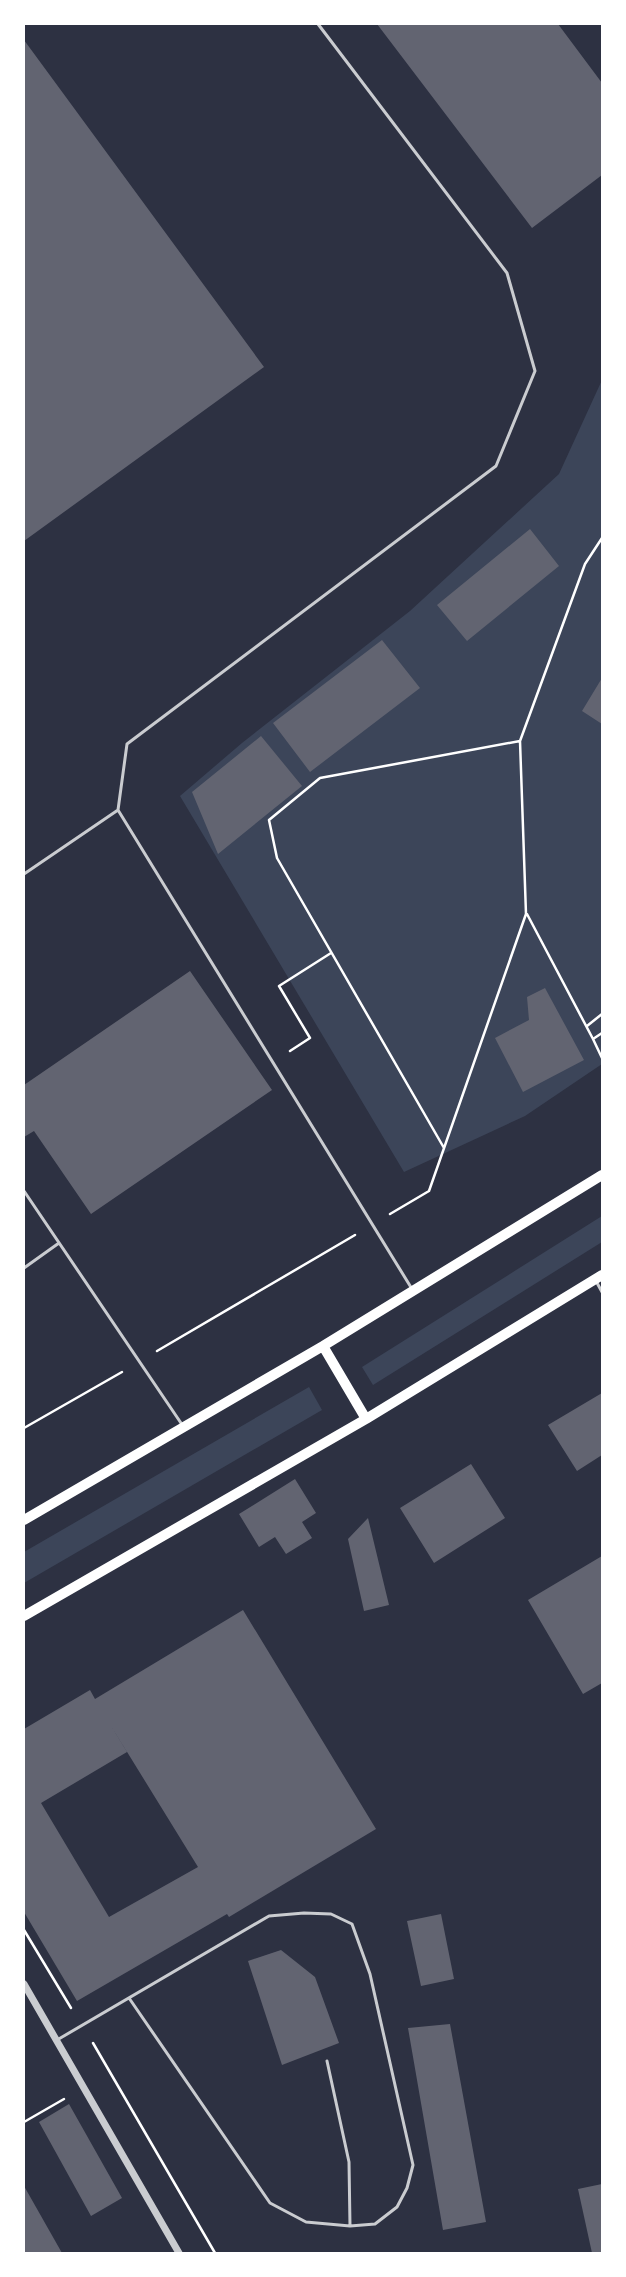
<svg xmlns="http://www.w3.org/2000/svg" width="626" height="2277" font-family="Poppins,sans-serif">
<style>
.green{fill:#3c4559}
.building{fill:#626471;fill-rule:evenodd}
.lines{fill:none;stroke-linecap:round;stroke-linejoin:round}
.path{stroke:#fff;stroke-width:2.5}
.service{stroke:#caccd0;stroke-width:3}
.tertiary{stroke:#caccd0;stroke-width:7}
.primary{stroke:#fff;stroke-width:10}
</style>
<rect width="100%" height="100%" fill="#2d3142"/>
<path class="green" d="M 602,380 L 602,1064 L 525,1116 L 404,1172 L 180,796 L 242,743 L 410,611 L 559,474 Z
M 602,1216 L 602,1242 L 373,1385 L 362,1367 Z
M 309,1387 L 322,1410 L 24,1583 L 24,1552 Z"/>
<path class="building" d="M 377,24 L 558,24 L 602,83 L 602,175 L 532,228 Z
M 24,40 L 264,367 L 24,541 Z
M 530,529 L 559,566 L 467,641 L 437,605 Z
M 382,640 L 420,688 L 310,772 L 273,723 Z
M 602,678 L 602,724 L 582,711 Z
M 261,736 L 302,786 L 218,854 L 192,792 Z
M 190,971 L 272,1090 L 91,1214 L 34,1131 L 24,1137 L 24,1085 Z
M 545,988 L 584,1060 L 523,1092 L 495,1038 L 529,1020 L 527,997 Z
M 602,1393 L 602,1455 L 577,1471 L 548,1425 Z
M 471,1464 L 505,1518 L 434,1563 L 400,1508 Z
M 295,1479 L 316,1513 L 302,1522 L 312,1538 L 286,1554 L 275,1537 L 259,1547 L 239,1514 Z
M 368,1518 L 389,1605 L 364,1611 L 348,1539 Z
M 602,1556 L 602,1683 L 583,1694 L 528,1600 Z
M 243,1610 L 376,1829 L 229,1917 L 227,1914 L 77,2001 L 24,1912 L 24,1729 L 90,1690 L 95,1699 ZM 108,1721 L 198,1867 L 109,1917 L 41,1803 L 127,1752 Z
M 441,1914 L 454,1979 L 421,1986 L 407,1921 Z
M 281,1950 L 315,1977 L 339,2043 L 282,2065 L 248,1961 Z
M 450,2024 L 486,2222 L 443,2230 L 408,2028 Z
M 69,2104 L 122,2198 L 91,2216 L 39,2122 Z
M 602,2184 L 602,2253 L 592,2253 L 578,2189 Z
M 24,2186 L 62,2253 L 24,2253 Z"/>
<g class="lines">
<path class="path" d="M 527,914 L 593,1039 L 602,1033
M 587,1026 L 602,1014
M 593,1039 L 602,1058
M 290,1051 L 310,1038 L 279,986 L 331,953
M 444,1148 L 277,858 L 269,820 L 320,778 L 520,741
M 390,1214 L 429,1191 L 526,914 L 520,741 L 585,564 L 602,538
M 157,1351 L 355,1235
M 24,1428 L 122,1372
M 24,1930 L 71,2008
M 93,2043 L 215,2253
M 24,2122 L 64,2099"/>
<path class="service" d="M 118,810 L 127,744 L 496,466 L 535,371 L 507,273 L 318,24
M 24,874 L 118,810 L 412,1289
M 24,1191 L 183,1426
M 24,1268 L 59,1243
M 596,1281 L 602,1292
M 57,2040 L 269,1916 L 304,1913 L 331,1914 L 352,1924 L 370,1974 L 413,2165 L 407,2188 L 397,2207 L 375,2224 L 350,2226 L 306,2222 L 270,2203 L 129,1998
M 327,2061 L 349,2162 L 350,2226"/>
<path class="tertiary" d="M 24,1984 L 179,2253"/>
<path class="primary" d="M 323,1346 L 366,1419
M 24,1520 L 323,1346 L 602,1175
M 24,1616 L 366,1419 L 602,1275"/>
</g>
<rect width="626" height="2277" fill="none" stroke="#ffffff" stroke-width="50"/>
</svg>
